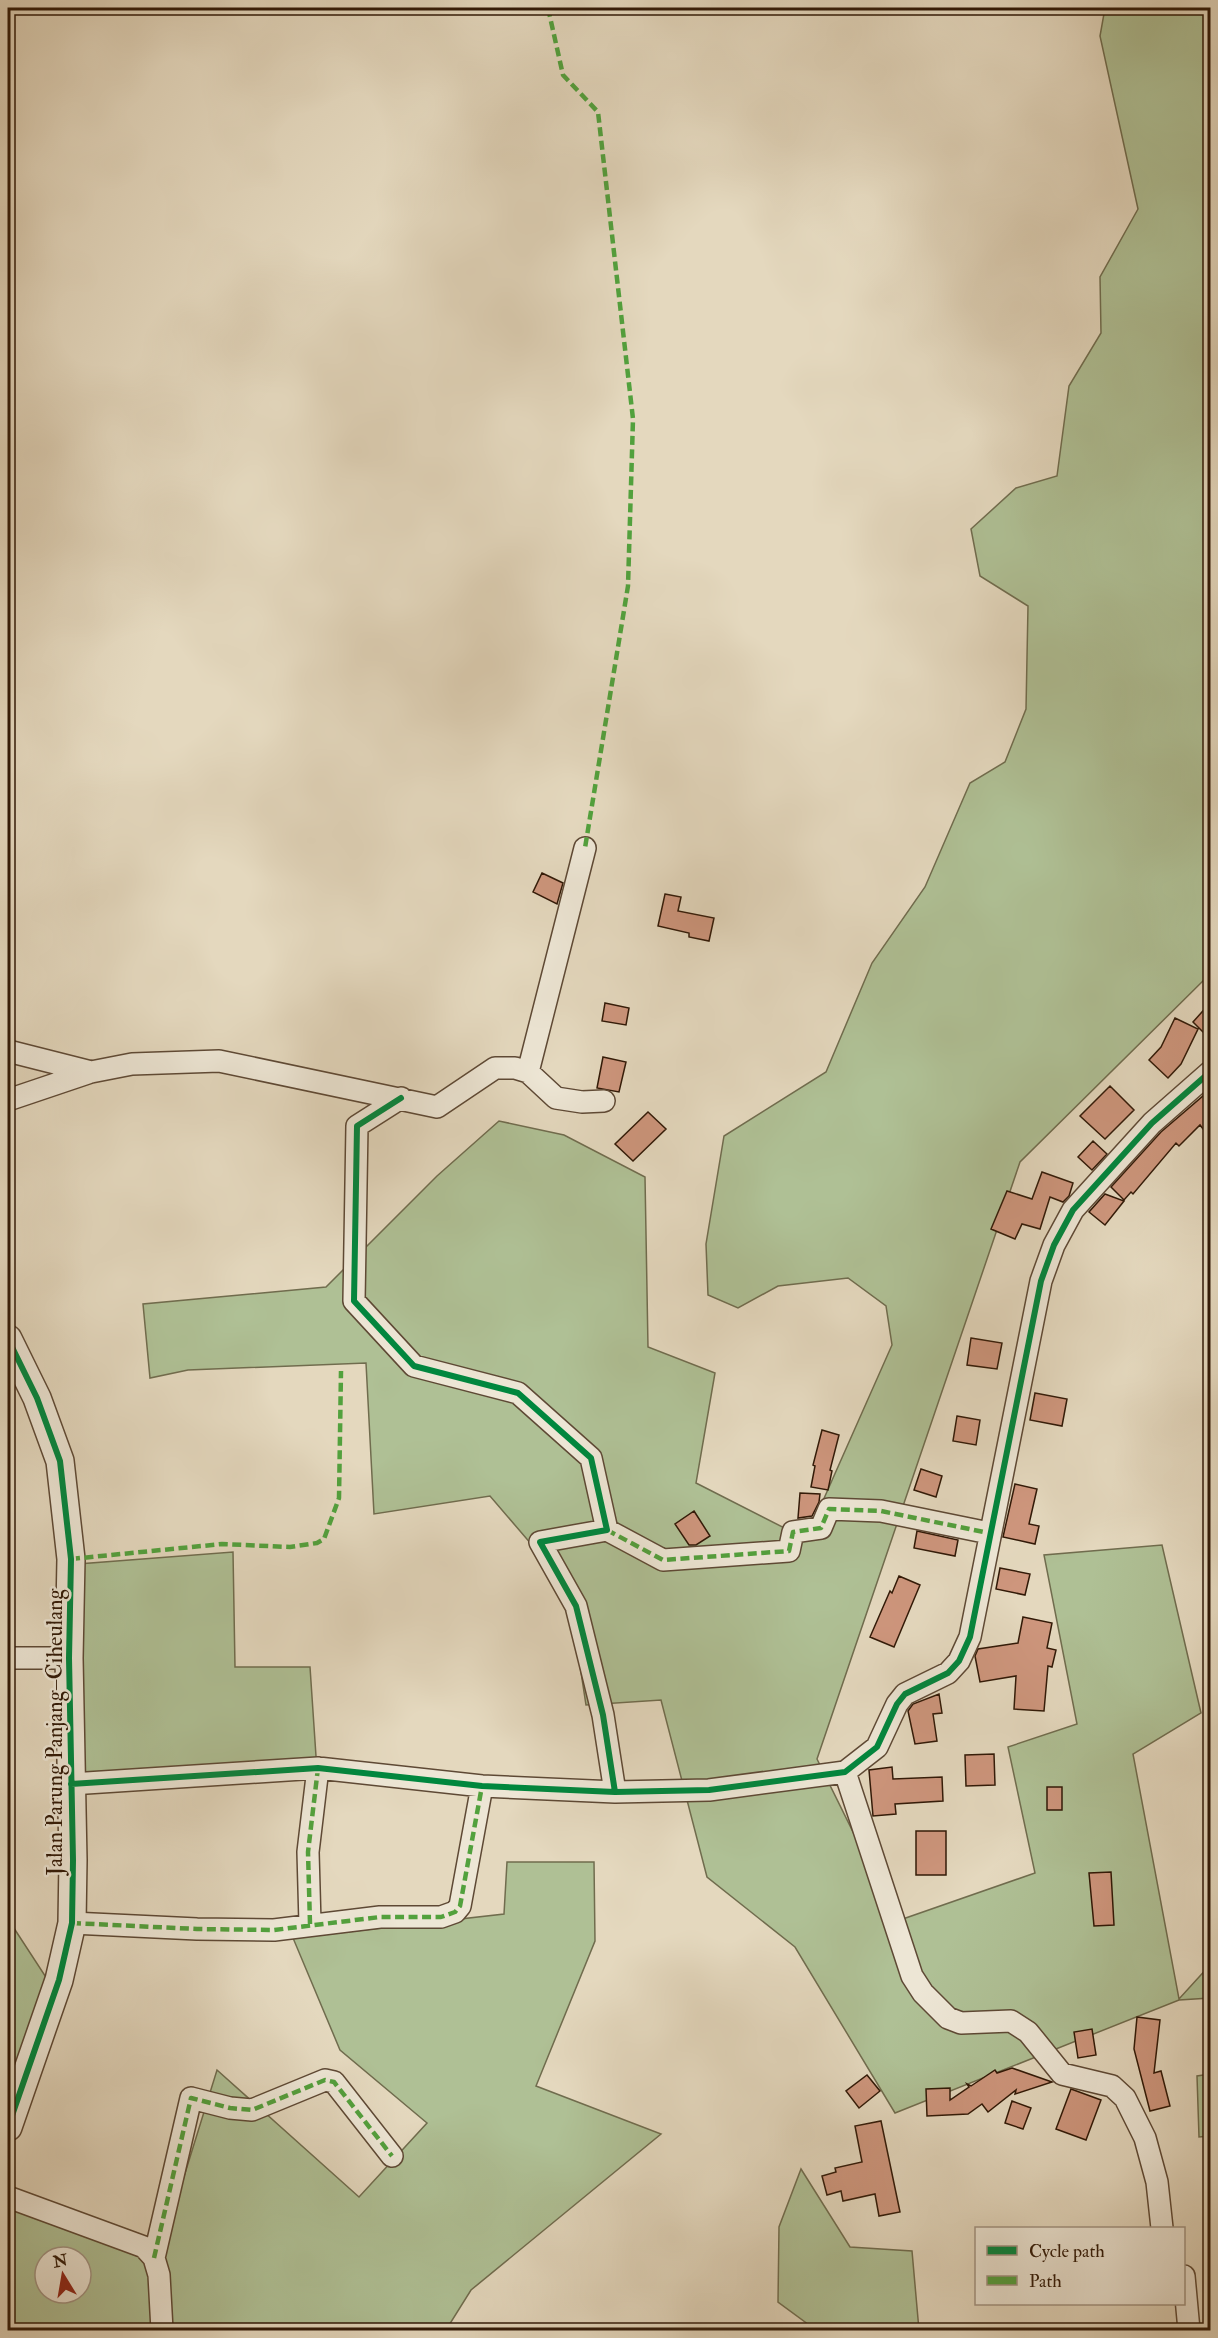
<svg xmlns="http://www.w3.org/2000/svg" width="1218" height="2338" font-family="'IM FELL Double Pica',serif">
<style>
.green{fill:#afc095;stroke:#706c4e;stroke-width:1.5;fill-rule:evenodd}
.building{fill:#ce967d;stroke:#311907;stroke-width:1.5}
.lines{fill:none;stroke-linecap:round;stroke-linejoin:round}
.minor-casing{stroke:#5e4935;stroke-width:24}
.tertiary-casing{stroke:#5e4935;stroke-width:30}
.minor{stroke:#ede6d5;stroke-width:21}
.tertiary{stroke:#ede6d5;stroke-width:27}
.quiet{stroke:#52a13d;stroke-width:4.5;stroke-dasharray:9 4.5;stroke-linecap:butt}
.cycleway-casing{stroke:#ede6d5;stroke-width:10}
.cycleway{stroke:#00873e;stroke-width:6}
.labels{text-anchor:middle;stroke-width:5;stroke-linejoin:round;paint-order:stroke}
.street-label{font-size:22px;fill:#311907;stroke:#ede6d5}
</style>
<rect width="100%" height="100%" fill="#e4d8be"/>
<filter id="stains"><feTurbulence type="fractalNoise" baseFrequency=".00333" numOctaves="4"/><feColorMatrix values="0 0 0 0 .2 0 0 0 0 .09 0 0 0 0 .02 0 0 0 .5 -.17"/></filter>
<radialGradient id="worn" r=".72"><stop offset=".6" stop-color="#630" stop-opacity="0"/><stop offset="1" stop-color="#630" stop-opacity=".3"/></radialGradient>
<path class="green" d="M 1105,8 L 1210,8 L 1210,974 L 1020,1162 L 817,1759 L 897,1921 L 1035,1873 L 1008,1747 L 1077,1724 L 1044,1555 L 1162,1545 L 1201,1713 L 1133,1754 L 1179,1999 L 1210,1965 L 1210,1998 L 1179,2000 L 895,2113 L 795,1947 L 707,1877 L 661,1700 L 586,1705 L 568,1587 L 490,1496 L 374,1514 L 366,1363 L 188,1370 L 150,1378 L 143,1304 L 326,1287 L 437,1176 L 499,1121 L 564,1135 L 645,1177 L 648,1347 L 715,1373 L 696,1483 L 806,1539 L 892,1345 L 886,1306 L 848,1278 L 778,1286 L 738,1308 L 708,1295 L 706,1244 L 724,1136 L 826,1072 L 872,963 L 925,887 L 970,783 L 1005,762 L 1026,709 L 1028,606 L 980,576 L 971,529 L 1016,488 L 1057,476 L 1069,386 L 1101,333 L 1100,277 L 1138,209 L 1100,36 Z
M 233,1552 L 235,1667 L 310,1667 L 317,1771 L 68,1785 L 78,1564 Z
M 507,1862 L 594,1862 L 595,1941 L 536,2086 L 661,2134 L 471,2290 L 446,2330 L 8,2330 L 8,2197 L 160,2254 L 217,2070 L 359,2197 L 427,2123 L 340,2050 L 293,1938 L 504,1914 ZM 45,2257 L 81,2257 L 81,2293 L 45,2293 Z
M 8,1919 L 55,1991 L 8,2127 Z
M 1210,2074 L 1210,2136 L 1199,2137 L 1197,2076 Z
M 801,2169 L 850,2247 L 912,2251 L 919,2330 L 816,2330 L 778,2302 L 779,2227 Z"/>
<path class="building" d="M 542,873 L 563,883 L 557,904 L 533,892 Z
M 665,894 L 681,897 L 678,911 L 714,918 L 709,941 L 689,937 L 689,933 L 658,926 Z
M 605,1003 L 629,1008 L 626,1025 L 602,1021 Z
M 1210,1003 L 1210,1039 L 1193,1022 Z
M 1175,1018 L 1198,1029 L 1181,1064 L 1168,1078 L 1149,1060 L 1161,1047 Z
M 603,1057 L 626,1062 L 619,1092 L 597,1088 Z
M 1110,1086 L 1134,1110 L 1105,1139 L 1080,1116 Z
M 1210,1090 L 1210,1138 L 1200,1125 L 1179,1146 L 1176,1143 L 1133,1194 L 1131,1192 L 1124,1200 L 1111,1187 L 1161,1132 Z
M 648,1112 L 666,1129 L 633,1161 L 615,1144 Z
M 1093,1141 L 1107,1154 L 1092,1170 L 1078,1157 Z
M 1042,1172 L 1073,1183 L 1069,1196 L 1063,1202 L 1050,1197 L 1040,1229 L 1022,1224 L 1015,1239 L 991,1229 L 1007,1191 L 1032,1199 Z
M 1105,1194 L 1124,1201 L 1105,1225 L 1089,1212 Z
M 971,1338 L 1002,1343 L 997,1369 L 967,1365 Z
M 1035,1393 L 1067,1399 L 1062,1426 L 1030,1420 Z
M 957,1416 L 980,1420 L 976,1445 L 953,1441 Z
M 822,1430 L 839,1435 L 830,1470 L 832,1471 L 828,1490 L 811,1487 L 815,1466 L 813,1465 Z
M 921,1469 L 942,1476 L 936,1497 L 914,1490 Z
M 1015,1484 L 1037,1489 L 1029,1524 L 1039,1526 L 1035,1544 L 1003,1537 Z
M 800,1493 L 820,1494 L 819,1502 L 812,1516 L 798,1518 Z
M 694,1511 L 710,1536 L 696,1545 L 689,1545 L 675,1524 Z
M 917,1531 L 958,1540 L 955,1556 L 914,1548 Z
M 1000,1568 L 1030,1574 L 1025,1595 L 996,1589 Z
M 899,1576 L 920,1585 L 894,1647 L 870,1637 L 890,1591 L 892,1593 Z
M 1023,1617 L 1052,1623 L 1047,1648 L 1056,1650 L 1052,1667 L 1048,1666 L 1044,1711 L 1014,1709 L 1016,1676 L 980,1682 L 975,1656 L 978,1649 L 1018,1643 Z
M 939,1694 L 942,1713 L 933,1714 L 937,1741 L 915,1744 L 908,1711 L 913,1704 Z
M 994,1754 L 995,1785 L 966,1786 L 965,1755 Z
M 892,1767 L 893,1779 L 942,1777 L 943,1801 L 895,1804 L 896,1814 L 873,1816 L 869,1770 Z
M 1047,1787 L 1062,1787 L 1062,1810 L 1047,1810 Z
M 916,1831 L 946,1831 L 946,1875 L 916,1875 Z
M 1111,1872 L 1114,1925 L 1094,1926 L 1089,1873 Z
M 1137,2017 L 1160,2020 L 1154,2073 L 1161,2071 L 1170,2106 L 1150,2111 L 1134,2049 Z
M 1092,2029 L 1096,2055 L 1078,2058 L 1074,2032 Z
M 1012,2068 L 1052,2082 L 1015,2094 L 1016,2090 L 988,2112 L 982,2104 L 968,2114 L 927,2116 L 926,2089 L 950,2088 L 950,2100 L 969,2087 L 967,2084 L 971,2086 L 995,2070 L 997,2073 Z
M 867,2075 L 880,2091 L 859,2108 L 846,2091 Z
M 1071,2089 L 1101,2100 L 1086,2140 L 1056,2129 Z
M 1012,2101 L 1031,2108 L 1023,2129 L 1005,2123 Z
M 881,2121 L 900,2212 L 879,2216 L 875,2194 L 843,2201 L 841,2191 L 827,2195 L 822,2176 L 836,2172 L 835,2168 L 862,2162 L 855,2126 Z"/>
<g class="lines">
<defs>
<path id="minor" d="M 8,1051 L 91,1072
M 528,1072 L 585,848
M 401,1098 L 357,1126 L 354,1301 L 414,1366 L 518,1393 L 591,1458 L 607,1530 L 540,1542 L 576,1606 L 603,1715 L 615,1792
M 8,1100 L 91,1072 L 132,1064 L 219,1061 L 437,1107 L 495,1068 L 515,1068 L 528,1072 L 556,1098 L 582,1102 L 604,1101
M 607,1530 L 663,1560 L 789,1551 L 793,1532 L 821,1528 L 829,1509 L 881,1511 L 989,1533
M 8,1658 L 69,1658
M 845,1772 L 912,1976 L 923,1993 L 948,2018 L 961,2023 L 1011,2021 L 1028,2032 L 1062,2074 L 1112,2086 L 1125,2098 L 1145,2138 L 1157,2182 L 1162,2228
M 71,1784 L 318,1768 L 482,1786 L 615,1792 L 709,1790 L 845,1772 L 877,1747 L 897,1704 L 905,1694 L 948,1673 L 959,1661 L 970,1637 L 1041,1281 L 1054,1245 L 1073,1210 L 1152,1123 L 1210,1072
M 72,1923 L 197,1929 L 274,1930 L 380,1917 L 441,1917 L 455,1912 L 460,1906 L 482,1786
M 310,1924 L 308,1852 L 318,1768
M 8,2197 L 144,2247 L 154,2258 L 159,2275 L 162,2330
M 154,2258 L 191,2098 L 230,2108 L 252,2110 L 325,2080 L 334,2082 L 392,2156
M 1184,2276 L 1189,2330"/>
<path id="tertiary" d="M 8,1339 L 37,1398 L 60,1461 L 71,1559 L 69,1658 L 73,1860 L 72,1923 L 59,1980 L 8,2127"/>
</defs>
<use href="#minor" class="minor-casing"/>
<use href="#tertiary" class="tertiary-casing"/>
<use href="#minor" class="minor"/>
<use href="#tertiary" class="tertiary"/>
<path class="quiet" d="M 548,8 L 563,75 L 598,112 L 633,419 L 628,586 L 585,848
M 607,1530 L 663,1560 L 789,1551 L 793,1532 L 821,1528 L 829,1509 L 881,1511 L 989,1533
M 71,1559 L 222,1544 L 290,1547 L 317,1543 L 324,1539 L 339,1498 L 341,1371
M 72,1923 L 197,1929 L 274,1930 L 380,1917 L 441,1917 L 455,1912 L 460,1906 L 482,1786
M 310,1924 L 308,1852 L 318,1768
M 154,2258 L 191,2098 L 230,2108 L 252,2110 L 325,2080 L 334,2082 L 392,2156"/>
<defs>
<path id="cycleway" d="M 401,1098 L 357,1126 L 354,1301 L 414,1366 L 518,1393 L 591,1458 L 607,1530 L 540,1542 L 576,1606 L 603,1715 L 615,1792
M 8,1339 L 37,1398 L 60,1461 L 71,1559 L 69,1658 L 73,1860 L 72,1923 L 59,1980 L 8,2127
M 71,1784 L 318,1768 L 482,1786 L 615,1792 L 709,1790 L 845,1772 L 877,1747 L 897,1704 L 905,1694 L 948,1673 L 959,1661 L 970,1637 L 1041,1281 L 1054,1245 L 1073,1210 L 1152,1123 L 1210,1072"/>
</defs>
<use href="#cycleway" class="cycleway-casing"/>
<use href="#cycleway" class="cycleway"/>
</g>
<g class="labels">
<g class="street-label">
<text transform="translate(54 1732) rotate(-90)" y="8">Jalan Parung Panjang–Ciheulang</text>
</g>
</g>
<rect width="1218" height="2338" fill="none" stroke="#e4d8be" stroke-width="30"/>
<rect x="9" y="9" width="1200" height="2320" fill="none" stroke="#311907" stroke-width="3"/>
<rect x="15" y="15" width="1188" height="2308" fill="none" stroke="#311907" stroke-width="1.5"/>
<rect x="975" y="2227" width="210" height="78" fill="#ede6d5" stroke="#a29483" stroke-width="1.5"/>
<rect x="987" y="2246" width="30" height="9" fill="#00873e" stroke="#a29483" stroke-width="1.5"/>
<text x="1029" y="2257" font-size="18" fill="#311907">Cycle path</text>
<rect x="987" y="2276" width="30" height="9" fill="#52a13d" stroke="#a29483" stroke-width="1.5"/>
<text x="1029" y="2287" font-size="18" fill="#311907">Path</text>
<g transform="translate(63 2275) rotate(349)"><circle r="28" fill="#ede6d5" stroke="#a29483" stroke-width="1.5"/>
<path d="M0-4.5L10 22L0 15L-10 22Z" fill="#8f2418"/>
<text y="-9" font-size="16" font-weight="bold" text-anchor="middle" fill="#311907">N</text>
</g>
<rect width="100%" height="100%" filter="url(#stains)"/>
<rect width="100%" height="100%" fill="url(#worn)"/>
</svg>
